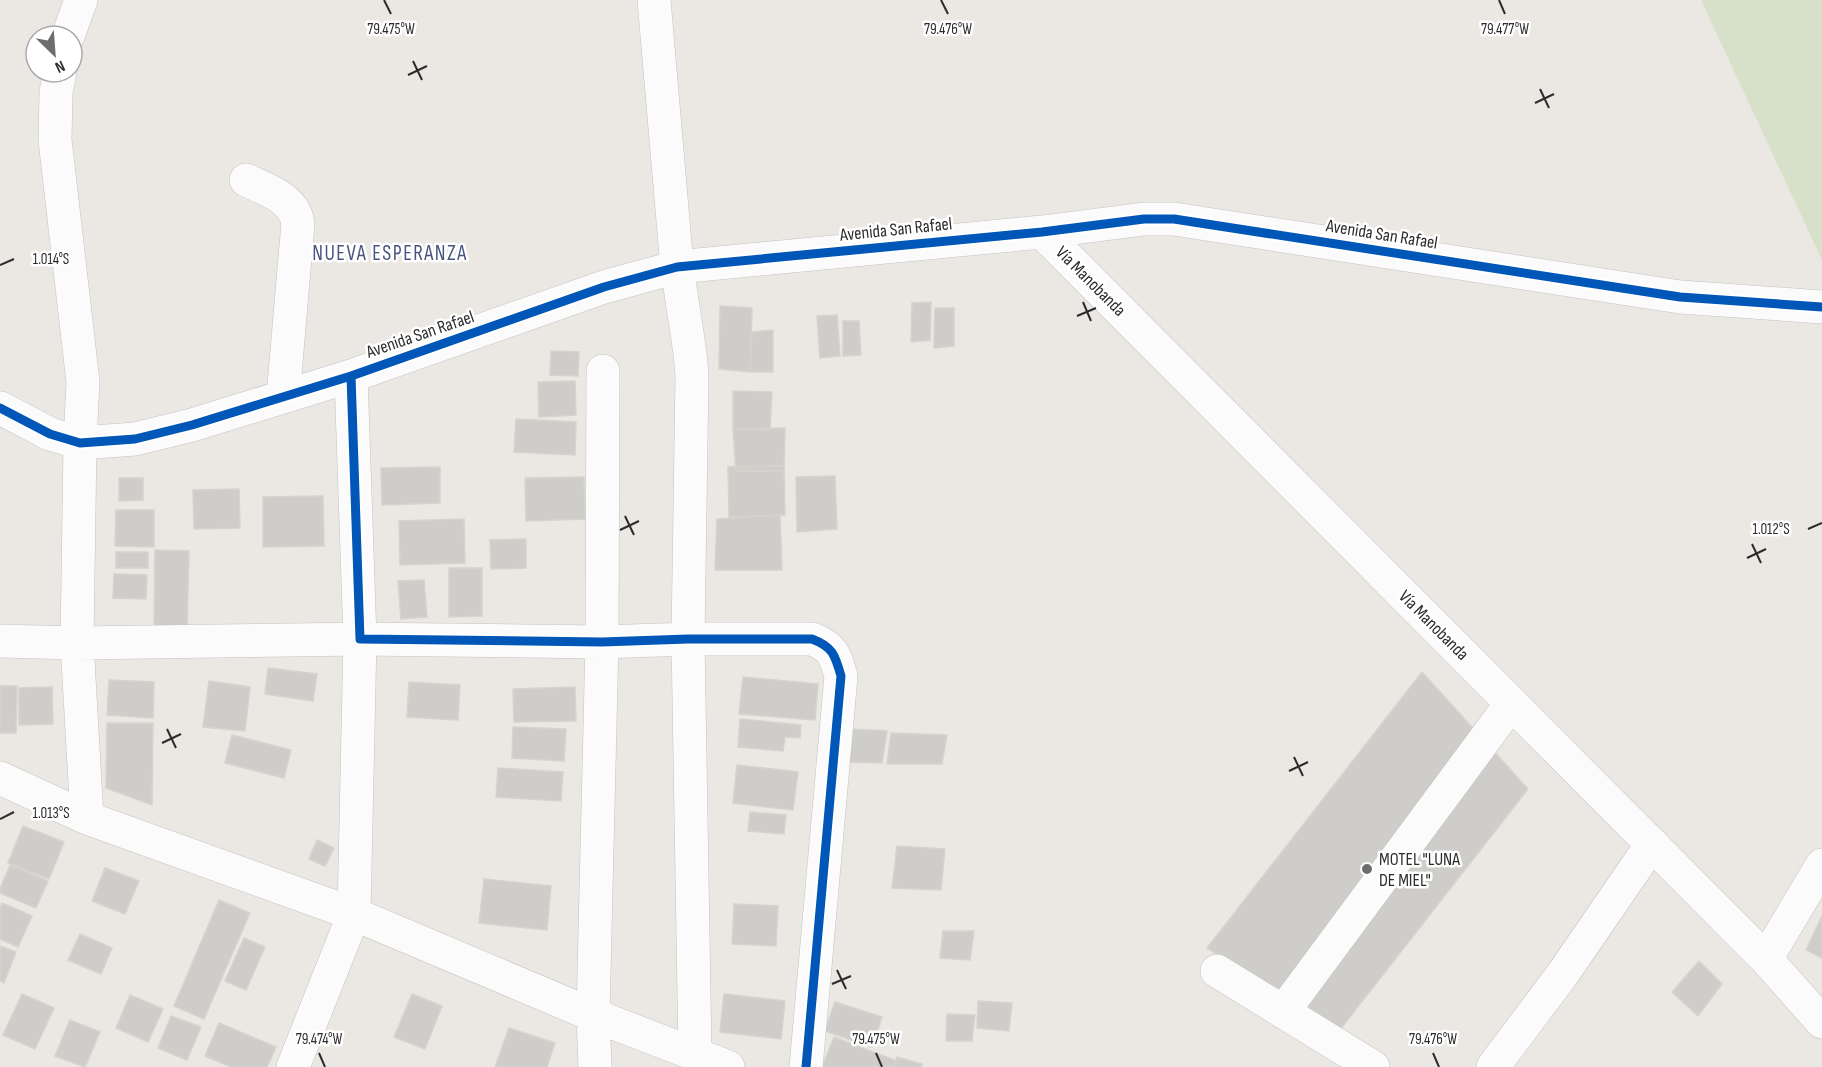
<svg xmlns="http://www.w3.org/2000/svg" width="1822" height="1067" font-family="'Sofia Sans Condensed',sans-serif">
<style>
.cemetery{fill:#d7e0c8}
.building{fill:#cfcdc9;stroke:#d6d3ce;stroke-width:1.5}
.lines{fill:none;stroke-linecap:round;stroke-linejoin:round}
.minor-casing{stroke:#c4c3c3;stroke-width:34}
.minor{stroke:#fcfbfb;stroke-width:33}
.cycleway-casing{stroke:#fff;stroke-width:13}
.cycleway{stroke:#0057b8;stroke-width:9}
.ticks{fill:none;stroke:#2c2c2c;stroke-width:2}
.poi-dot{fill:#6f6d6c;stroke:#fff;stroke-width:2}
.labels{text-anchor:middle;stroke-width:5;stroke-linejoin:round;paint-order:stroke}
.street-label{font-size:18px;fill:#2c2c2c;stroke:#fff}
.poi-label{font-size:18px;fill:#2c2c2c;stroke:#fff;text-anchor:start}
.quarter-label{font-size:21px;letter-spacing:1.5px;fill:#485481;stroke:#fff}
.ticks-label{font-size:15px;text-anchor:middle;fill:#2c2c2c;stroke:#fff;stroke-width:5;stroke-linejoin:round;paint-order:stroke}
</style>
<rect width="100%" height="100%" fill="#ebe7e2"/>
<path class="cemetery" d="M 1701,0 L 1822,0 L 1822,260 Z"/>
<path class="building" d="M 931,302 L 930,340 L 911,342 L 912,303 Z
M 720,306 L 752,308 L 750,372 L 719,369 Z
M 935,308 L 954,308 L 954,346 L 934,348 Z
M 837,315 L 840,356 L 820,358 L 817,316 Z
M 843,321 L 859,321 L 861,355 L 843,356 Z
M 773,330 L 773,372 L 750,372 L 752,332 Z
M 551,351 L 579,352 L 578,376 L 550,375 Z
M 575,381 L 576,415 L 539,417 L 538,382 Z
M 733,391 L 772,392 L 770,430 L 733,429 Z
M 516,419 L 576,422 L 575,455 L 514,452 Z
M 785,428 L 784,471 L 736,471 L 733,429 Z
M 784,466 L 785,515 L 729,517 L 728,467 Z
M 440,467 L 440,503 L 382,505 L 381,468 Z
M 835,476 L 837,529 L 797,532 L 796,477 Z
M 584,477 L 585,519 L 526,521 L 525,478 Z
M 119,478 L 143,478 L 143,500 L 119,501 Z
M 239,489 L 240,528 L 194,529 L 193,490 Z
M 323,496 L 324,546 L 263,547 L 263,497 Z
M 116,510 L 154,510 L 154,547 L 115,546 Z
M 780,515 L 782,570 L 715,570 L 717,519 Z
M 464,519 L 465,563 L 400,565 L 399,521 Z
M 526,539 L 526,568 L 491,569 L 490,540 Z
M 155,550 L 189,551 L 187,629 L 154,628 Z
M 116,552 L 148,552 L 148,568 L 116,568 Z
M 449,568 L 482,568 L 482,616 L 449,617 Z
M 114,574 L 147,575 L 146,599 L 113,598 Z
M 424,580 L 427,617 L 401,619 L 398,581 Z
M 268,668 L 317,674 L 313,701 L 265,694 Z
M 1422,672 L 1528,789 L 1339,1031 L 1207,948 Z
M 743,677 L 818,684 L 815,720 L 739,714 Z
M 109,680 L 154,682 L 153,718 L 107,715 Z
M 209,681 L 250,687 L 245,731 L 203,727 Z
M 409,682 L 460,685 L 458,720 L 407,717 Z
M 0,686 L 17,686 L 16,733 L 0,733 Z
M 52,687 L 53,724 L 19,725 L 19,688 Z
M 575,687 L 576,721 L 514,722 L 513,689 Z
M 740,719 L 801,725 L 800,738 L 785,737 L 783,751 L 738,747 Z
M 107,723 L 153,723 L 152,805 L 106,788 Z
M 513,727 L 566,729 L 564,761 L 512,758 Z
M 851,729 L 887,731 L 882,763 L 847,762 Z
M 891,733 L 947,735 L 942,764 L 887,764 Z
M 232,735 L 291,750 L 284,778 L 225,763 Z
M 737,765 L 798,772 L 793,810 L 733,803 Z
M 498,768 L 563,772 L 561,801 L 496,797 Z
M 750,812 L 786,815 L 784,834 L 748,831 Z
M 23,826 L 64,842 L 49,879 L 8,863 Z
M 317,840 L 334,848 L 325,866 L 309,859 Z
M 897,846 L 945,849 L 941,890 L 892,888 Z
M 10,865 L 48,881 L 36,908 L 0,893 L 0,889 Z
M 105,868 L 139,881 L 125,914 L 92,901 Z
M 484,879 L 551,886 L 547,930 L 479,923 Z
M 219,900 L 250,913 L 204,1019 L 174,1006 Z
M 2,903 L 32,916 L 18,947 L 0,939 L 0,908 Z
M 734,904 L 778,906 L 776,946 L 732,944 Z
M 1822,916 L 1822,958 L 1806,950 Z
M 943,931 L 974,931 L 970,960 L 940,958 Z
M 80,934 L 112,948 L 101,974 L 68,960 Z
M 244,938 L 265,947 L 246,990 L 225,981 Z
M 0,946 L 16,952 L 4,983 L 0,981 Z
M 1699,961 L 1722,984 L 1698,1016 L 1672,992 Z
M 22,994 L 54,1008 L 35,1049 L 3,1035 Z
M 412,994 L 442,1006 L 425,1049 L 394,1037 Z
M 724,994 L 785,1001 L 781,1039 L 720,1032 Z
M 130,995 L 163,1009 L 148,1042 L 116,1028 Z
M 978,1001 L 1012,1003 L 1009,1031 L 977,1028 Z
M 835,1002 L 882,1017 L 872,1047 L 825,1031 Z
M 947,1014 L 975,1015 L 972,1041 L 946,1041 Z
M 171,1016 L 201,1027 L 187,1060 L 158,1048 Z
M 70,1020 L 100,1032 L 85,1067 L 55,1056 Z
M 219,1023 L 276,1047 L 267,1067 L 231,1067 L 205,1056 Z
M 509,1028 L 555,1043 L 547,1067 L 495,1067 Z
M 834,1037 L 894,1060 L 892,1067 L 822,1067 Z
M 897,1057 L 922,1064 L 921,1067 L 893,1067 Z"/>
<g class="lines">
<defs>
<path id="minor" d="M 654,0 L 677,267 L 690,353 L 692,376 L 688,639 L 695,1054
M 68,36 L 81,0
M 246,180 C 267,190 294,198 298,223 L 283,397
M 1042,232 L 1766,959 L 1822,1022
M 351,376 L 360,639 L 602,642 L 688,639 L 812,639 C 833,647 835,655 841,676 L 806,1067
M 0,408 L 50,434 L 80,443 L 135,439 L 192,425 L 351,376 L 604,287 L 677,267 L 1042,232 L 1144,219 L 1174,219 L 1680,297 L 1822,307
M 0,641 L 77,643 L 360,639 L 354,914 L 87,818
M 0,778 L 87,818 L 77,643 L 80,443 L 83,382 L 55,140 L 56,92 L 60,72
M 1766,959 L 1822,865
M 1217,971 L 1373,1067
M 1283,1012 L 1511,704
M 293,1067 L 354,914 L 593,1015 L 728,1067
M 595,1067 L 593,1015 L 602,642 L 603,371
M 1493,1067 L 1562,975 L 1652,844"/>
</defs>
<use href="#minor" class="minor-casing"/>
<use href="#minor" class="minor"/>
<defs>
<path id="cycleway" d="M 351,376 L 360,639 L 602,642 L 688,639 L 812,639 C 833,647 835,655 841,676 L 806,1067
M 0,408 L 50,434 L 80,443 L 135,439 L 192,425 L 351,376 L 604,287 L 677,267 L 1042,232 L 1144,219 L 1174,219 L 1680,297 L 1822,307"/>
</defs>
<use href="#cycleway" class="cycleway-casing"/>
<use href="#cycleway" class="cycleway"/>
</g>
<path class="ticks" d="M 384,0 L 391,14M 941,0 L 948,14M 1499,0 L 1505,14M 413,61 L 422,80M 408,75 L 427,66M 1540,89 L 1549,108M 1535,103 L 1554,94M 0,265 L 14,259M 1083,302 L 1091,321M 1077,316 L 1096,308M 625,516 L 634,535M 1808,529 L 1822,523M 620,530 L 639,521M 1752,544 L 1761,563M 1747,558 L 1766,549M 167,729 L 176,748M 162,743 L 181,734M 1294,757 L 1303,776M 1289,771 L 1308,762M 0,819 L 14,812M 837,970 L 846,989M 832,984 L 851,976M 319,1053 L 325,1067M 876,1053 L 882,1067M 1433,1053 L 1439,1067"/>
<circle class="poi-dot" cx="1367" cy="869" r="6"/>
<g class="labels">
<g class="street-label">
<text transform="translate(896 229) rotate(-6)" y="6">Avenida San Rafael</text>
<text transform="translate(1382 234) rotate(9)" y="6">Avenida San Rafael</text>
<text transform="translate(1091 281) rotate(45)" y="6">Vía Manobanda</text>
<text transform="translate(420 334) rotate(-19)" y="6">Avenida San Rafael</text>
<text transform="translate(1434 625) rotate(45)" y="6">Vía Manobanda</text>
</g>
<g class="poi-label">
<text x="1379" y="865">MOTEL "LUNA<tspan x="1379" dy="21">DE MIEL"</tspan></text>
</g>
<g class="quarter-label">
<text x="390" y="260">NUEVA ESPERANZA</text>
</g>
</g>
<g class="ticks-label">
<text x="391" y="34">79.475°W</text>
<text x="948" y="34">79.476°W</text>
<text x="1505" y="34">79.477°W</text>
<text x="51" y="264">1.014°S</text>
<text x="1771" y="534">1.012°S</text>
<text x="51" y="818">1.013°S</text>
<text x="319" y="1044">79.474°W</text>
<text x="876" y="1044">79.475°W</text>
<text x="1433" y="1044">79.476°W</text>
</g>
<g transform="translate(54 54) rotate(155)"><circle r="28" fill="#ffffff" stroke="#ababab" stroke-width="1.5"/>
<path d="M0-4.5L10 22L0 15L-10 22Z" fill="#6f6d6c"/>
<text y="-9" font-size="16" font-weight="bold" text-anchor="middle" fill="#2c2c2c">N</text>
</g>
</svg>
